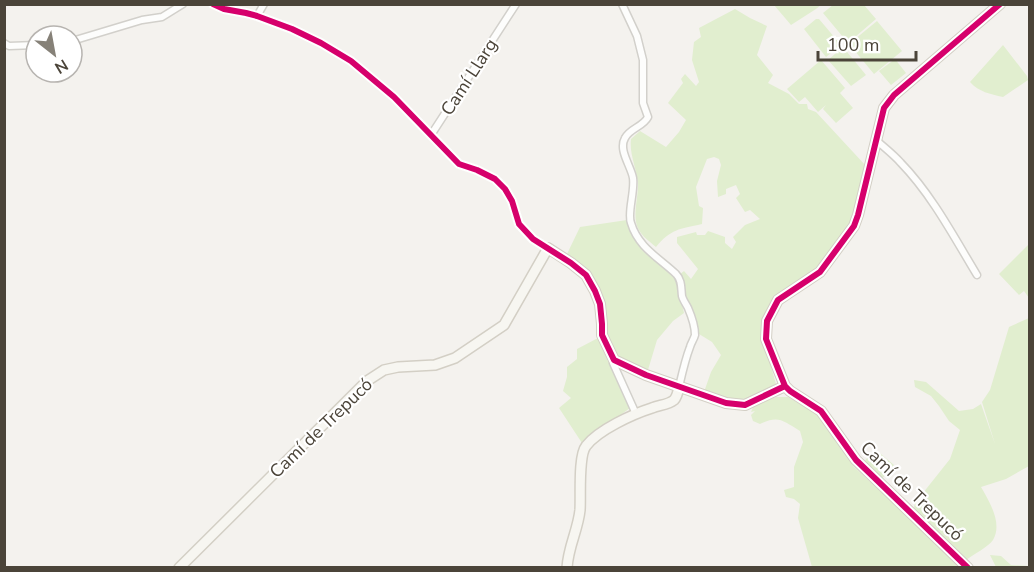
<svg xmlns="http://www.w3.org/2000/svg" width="1034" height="572" font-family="'Nunito Sans',sans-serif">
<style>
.green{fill:#e1eecf}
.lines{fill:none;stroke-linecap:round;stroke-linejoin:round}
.street-casing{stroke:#d2d0cb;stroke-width:9}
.secondary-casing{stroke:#d3cfc5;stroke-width:12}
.street{stroke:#fdfdfc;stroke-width:6}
.secondary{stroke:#f7f6f1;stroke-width:9}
.cycleway-casing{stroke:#fff;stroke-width:10}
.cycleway{stroke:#d6006c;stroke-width:6}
.labels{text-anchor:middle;stroke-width:4.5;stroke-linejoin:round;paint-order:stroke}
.street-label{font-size:18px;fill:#4b4439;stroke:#fff}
</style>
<rect width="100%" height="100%" fill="#f4f2ee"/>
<path class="green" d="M 774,5 L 821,5 L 816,9 L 791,25 Z
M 833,5 L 864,5 L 876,19 L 848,43 L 823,13 Z
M 735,9 L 750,18 L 767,26 L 757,55 L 773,75 L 768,83 L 789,94 L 799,104 L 807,104 L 808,109 L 816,112 L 866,166 L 853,222 L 817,269 L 779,293 L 769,306 L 761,321 L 761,332 L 776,384 L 752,398 L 731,400 L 704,392 L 711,372 L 721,355 L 712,342 L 699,334 L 679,275 L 684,271 L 691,279 L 698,269 L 677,243 L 677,237 L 696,232 L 697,235 L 705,235 L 708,231 L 725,237 L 725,243 L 732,249 L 736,242 L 733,237 L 745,225 L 760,219 L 750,210 L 745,212 L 736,198 L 740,194 L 736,185 L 726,189 L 726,194 L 718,197 L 717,181 L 721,165 L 719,159 L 714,157 L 707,159 L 696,187 L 699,206 L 703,208 L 702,224 C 679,229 671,229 656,247 C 648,240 638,234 636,222 C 634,212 638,196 638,185 C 637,169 629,154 631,139 L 640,131 L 666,147 L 679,132 L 686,120 L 668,103 L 683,83 L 681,79 L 685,74 L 696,86 L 699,82 L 692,60 L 694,42 L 701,37 L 699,28 Z
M 816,19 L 819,19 L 841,45 L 826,57 L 804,29 Z
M 877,21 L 902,51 L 874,74 L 849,44 Z
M 1003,45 L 1027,76 L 1028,80 L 1003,97 C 990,94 979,92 970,82 Z
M 843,47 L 866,75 L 851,86 L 828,60 Z
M 895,59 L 906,73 L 891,85 L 879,71 Z
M 821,60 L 845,88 L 840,93 L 853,108 L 836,123 L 823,109 L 826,105 L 818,112 L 805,97 L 799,102 L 787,89 Z
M 627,220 L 634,237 L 643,251 L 676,279 L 684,313 L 673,321 L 657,340 L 648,370 L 617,357 L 605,332 L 606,314 L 600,293 L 586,268 L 567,254 L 580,227 Z
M 1029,244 L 1029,298 L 1024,291 L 1019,295 L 999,274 Z
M 1029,318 L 1029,466 L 1006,479 L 981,487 C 989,501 1003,523 993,540 C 989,546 973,555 966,560 L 913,511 L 915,503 L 950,459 L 960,430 L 949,421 L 939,406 L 931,396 L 915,387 L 914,380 L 926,382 L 959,411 L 973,409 L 981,404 L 995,444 L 982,402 L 990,390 L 1009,327 Z
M 598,338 L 607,359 L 630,408 L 582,443 L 559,408 L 571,398 L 563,391 L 567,377 L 567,367 L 577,359 L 577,349 Z
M 776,397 L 788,397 L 817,414 L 838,442 L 854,467 L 963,567 L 812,567 L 798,518 L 800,504 L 794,499 L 786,497 L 784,490 L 794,487 L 794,467 L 803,442 L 800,431 C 783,421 779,415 760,424 L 753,421 L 751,415 L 755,411 L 751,412 L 754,405 Z
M 875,449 L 894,465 L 881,480 L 862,464 Z
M 990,555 L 1001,556 L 1011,565 L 1029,566 L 1029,567 L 996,567 Z"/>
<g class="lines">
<defs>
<path id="street" d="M 213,4 L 224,9 L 246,13 L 257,16 L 292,29 L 321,43 L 351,61 L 394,97 L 459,164 L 477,170 L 495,179 L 505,189 L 512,201 L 519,224 L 533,239 L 548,248
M 622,4 L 637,36 L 643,60 L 643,103 L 648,117 C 643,127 630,128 625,138 C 618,150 631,166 633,178 C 635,192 627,213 631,223 C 638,247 659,258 676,274 C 682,280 681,288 682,296 C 683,300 686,304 688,308 C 691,315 695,327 695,335 C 694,339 691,343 690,347 C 685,360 682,374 679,387
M 257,16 L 264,4
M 72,41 L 142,20 L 162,17 L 183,4
M 4,43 L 9,46 L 36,45
M 431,135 L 516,4
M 877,141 C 885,148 894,155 901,163 C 932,195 954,237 977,275
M 614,360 L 613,363 L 636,414"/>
<path id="secondary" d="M 179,568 L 367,381 L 384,370 L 398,367 L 435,365 L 455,358 L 504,325 L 548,248 L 571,263 L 586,275 L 595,291 L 600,304 L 602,324 L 602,335 L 614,360 L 646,375 L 726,403 L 745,405 L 785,386
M 567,568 C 568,547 578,530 580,510 C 581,496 578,456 586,446 C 598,430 633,414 652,408 C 659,405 668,405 674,400 C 677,397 678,392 679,387
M 968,568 L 856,460 L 821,411 L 790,391 L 785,386 L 766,339 L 767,321 L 778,300 L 820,272 L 854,226 L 858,215 L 884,108 L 894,95 L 1000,4"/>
</defs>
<use href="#street" class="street-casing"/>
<use href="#secondary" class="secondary-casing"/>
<use href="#street" class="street"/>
<use href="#secondary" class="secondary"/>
<defs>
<path id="cycleway" d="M 213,4 L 224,9 L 246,13 L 257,16 L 292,29 L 321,43 L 351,61 L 394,97 L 459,164 L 477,170 L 495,179 L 505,189 L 512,201 L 519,224 L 533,239 L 571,263 L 586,275 L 595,291 L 600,304 L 602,324 L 602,335 L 614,360 L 646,375 L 726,403 L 745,405 L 785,386
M 968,568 L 856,460 L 821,411 L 790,391 L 785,386 L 766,339 L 767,321 L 778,300 L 820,272 L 854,226 L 858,215 L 884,108 L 894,95 L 1000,4"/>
</defs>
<use href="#cycleway" class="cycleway-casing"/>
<use href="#cycleway" class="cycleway"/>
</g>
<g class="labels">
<g class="street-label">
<text transform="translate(469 77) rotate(-57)" y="6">Camí Llarg</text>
<text transform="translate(321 428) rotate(-44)" y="6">Camí de Trepucó</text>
<text transform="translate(912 491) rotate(44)" y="6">Camí de Trepucó</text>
</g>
</g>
<rect width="1034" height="572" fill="none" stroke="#4b4439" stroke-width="12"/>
<g transform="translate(54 54) rotate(149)"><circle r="28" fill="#ffffff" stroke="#b7b4b0" stroke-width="1.5"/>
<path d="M0-4.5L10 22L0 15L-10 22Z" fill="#868178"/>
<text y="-9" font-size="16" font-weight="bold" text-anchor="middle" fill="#4b4439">N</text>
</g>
<path d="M818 51v9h98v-9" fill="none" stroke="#4b4439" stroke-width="3"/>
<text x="827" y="51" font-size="18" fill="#4b4439" stroke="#ffffff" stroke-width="4.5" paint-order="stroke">100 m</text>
</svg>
